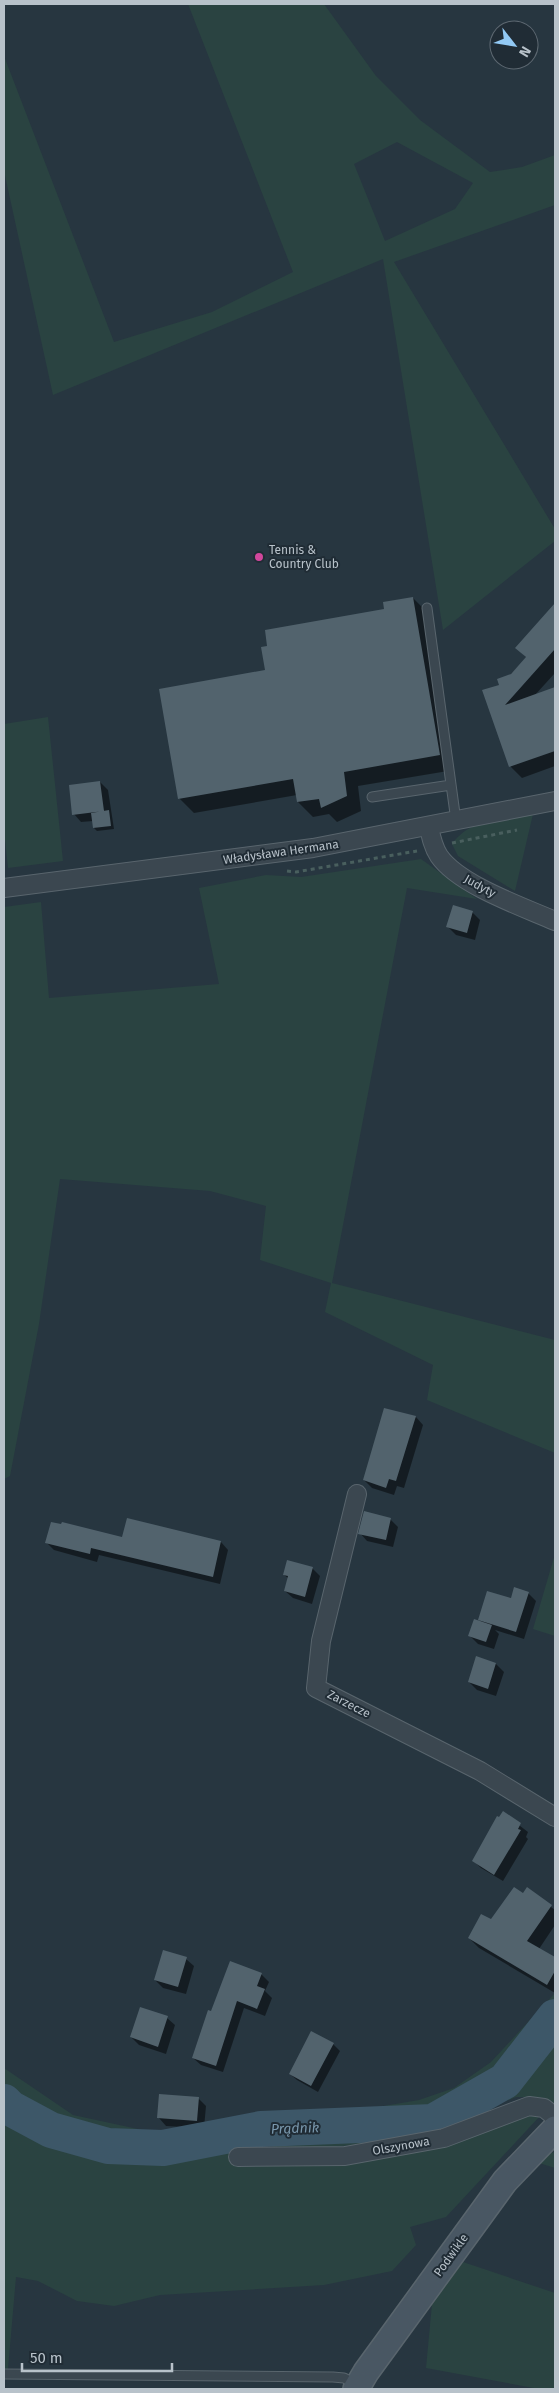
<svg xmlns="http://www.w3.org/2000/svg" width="559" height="2393" font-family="'Fira Sans',sans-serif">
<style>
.green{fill:#2a4341;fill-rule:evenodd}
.shadow{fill:#0007}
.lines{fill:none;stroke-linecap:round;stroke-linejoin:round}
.river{stroke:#3d5768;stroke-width:36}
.building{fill:#52636d}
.lane-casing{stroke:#59656d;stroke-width:11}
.street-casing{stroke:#59656d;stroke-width:20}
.secondary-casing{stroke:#59656d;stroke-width:28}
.path{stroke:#495f5e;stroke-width:3;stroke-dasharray:4 4;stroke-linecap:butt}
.lane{stroke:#3b4750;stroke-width:9}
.street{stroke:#3b4750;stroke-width:18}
.secondary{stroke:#495763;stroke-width:25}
.hotel-dot{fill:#d1479c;stroke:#202c35;stroke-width:2}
.labels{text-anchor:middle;stroke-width:4;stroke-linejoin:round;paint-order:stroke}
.poi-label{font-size:12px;fill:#b8c2ca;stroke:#202c35;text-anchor:start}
.street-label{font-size:12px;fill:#b8c2ca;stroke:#202c35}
.water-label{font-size:14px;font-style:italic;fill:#7997ac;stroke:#202c35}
</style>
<rect width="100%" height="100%" fill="#273640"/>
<path class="green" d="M 188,4 L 324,4 L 376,76 L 420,120 L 490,172 L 522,167 L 555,155 L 555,205 L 394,262 L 555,529 L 555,541 L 443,630 L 383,259 L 53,395 L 4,171 L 4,56 L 114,342 L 212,312 L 293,272 ZM 397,142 L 473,183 L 455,209 L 385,241 L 354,164 Z
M 48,717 L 63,861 L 8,868 L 4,831 L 4,724 Z
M 533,814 L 515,891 L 458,856 L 452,844 C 470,818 503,819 533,814 Z
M 421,859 L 477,899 L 407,888 L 332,1283 L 555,1340 L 555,1453 L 427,1400 L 433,1365 L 325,1312 L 331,1283 L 260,1260 L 266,1206 L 210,1191 L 60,1179 L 39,1324 L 10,1476 L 4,1479 L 4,907 L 41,902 L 49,998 L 219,984 L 199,888 L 266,875 L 301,877 Z
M 555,1554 L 555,1636 L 533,1629 Z
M 555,1993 L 555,2108 L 529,2097 L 516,2097 L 432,2130 L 367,2144 L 281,2151 L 256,2137 L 253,2123 L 313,2118 L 419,2100 L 454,2088 L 491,2062 Z
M 4,2068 L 73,2115 L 161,2134 L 233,2126 L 237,2167 L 335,2163 L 521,2113 L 540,2116 L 446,2217 L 410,2227 L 416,2245 L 392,2271 L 324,2285 L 160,2295 L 114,2306 L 77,2301 L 38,2281 L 16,2277 L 8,2369 L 4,2369 Z
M 555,2152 L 555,2168 L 536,2162 L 544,2154 Z
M 463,2262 L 555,2293 L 555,2389 L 539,2389 L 426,2368 L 432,2304 Z"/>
<path class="shadow" d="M 413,598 L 428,613 L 454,770 L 358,786 L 361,811 L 337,822 L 329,814 L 313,817 L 298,802 L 297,795 L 194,813 L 179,798 L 267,671 Z
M 555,605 L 555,673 L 535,695 L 555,688 L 555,766 L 522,778 L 511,767 L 484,691 L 500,685 L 527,658 L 517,648 Z
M 100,782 L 108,790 L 114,829 L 97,831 L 94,828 L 93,821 L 81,822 L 74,814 Z
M 472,912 L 480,920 L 475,940 L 456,935 L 448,927 Z
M 416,1417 L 423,1425 L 404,1488 L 397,1486 L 394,1495 L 372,1488 L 364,1480 Z
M 390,1519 L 398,1527 L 393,1547 L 367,1541 L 360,1533 Z
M 123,1539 L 221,1542 L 228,1550 L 220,1584 L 99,1555 L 97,1562 L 54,1550 L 47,1543 Z
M 312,1568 L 320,1576 L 312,1604 L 293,1598 L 285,1591 L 288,1578 L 284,1575 Z
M 528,1593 L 536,1601 L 524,1639 L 495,1630 L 499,1634 L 494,1649 L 478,1644 L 470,1636 L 483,1623 L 479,1620 Z
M 477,1658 L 496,1664 L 504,1672 L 496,1696 L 477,1690 L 469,1682 Z
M 503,1813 L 528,1832 L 526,1837 L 528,1839 L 503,1881 L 481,1868 L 474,1861 Z
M 527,1889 L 555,1910 L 555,1925 L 539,1949 L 555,1959 L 555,1993 L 479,1948 L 469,1938 L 523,1895 Z
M 186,1959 L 194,1966 L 186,1994 L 163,1988 L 155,1980 Z
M 261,1974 L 269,1982 L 265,1991 L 272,1998 L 265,2016 L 244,2008 L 223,2072 L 201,2065 L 193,2058 L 212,2012 Z
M 167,2018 L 175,2025 L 166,2054 L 139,2045 L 131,2037 Z
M 333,2044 L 340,2051 L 318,2092 L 297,2080 L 290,2074 Z
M 198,2098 L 206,2106 L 204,2128 L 166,2126 L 159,2118 Z"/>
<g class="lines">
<path class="river" d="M 4,2102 L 10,2108 L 51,2130 L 108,2146 L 163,2148 L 261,2129 L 433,2122 L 505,2081 L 555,2017"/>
</g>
<path class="building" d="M 413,597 L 440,755 L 344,772 L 347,796 L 321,808 L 319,799 L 297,802 L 293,779 L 178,799 L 159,689 L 265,670 L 261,647 L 267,646 L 265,630 L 384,609 L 383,602 Z
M 555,603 L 555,649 L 505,705 L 555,687 L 555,751 L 509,767 L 482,690 L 499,685 L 497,679 L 511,674 L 526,657 L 515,648 Z
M 100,781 L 104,811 L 72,815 L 69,785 Z
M 109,810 L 111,826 L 93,828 L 91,813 Z
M 453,905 L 473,911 L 467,933 L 446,927 Z
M 384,1408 L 416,1416 L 396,1481 L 389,1479 L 386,1488 L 363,1480 Z
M 364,1511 L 391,1518 L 386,1540 L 358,1534 Z
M 127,1518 L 221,1541 L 213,1577 L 91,1548 L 90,1554 L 45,1543 L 51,1522 L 61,1524 L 62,1522 L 122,1537 Z
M 287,1560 L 313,1567 L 305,1597 L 284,1591 L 288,1576 L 283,1575 Z
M 514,1587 L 529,1592 L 516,1632 L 478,1620 L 487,1591 L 511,1598 Z
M 474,1619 L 492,1625 L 486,1642 L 468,1636 Z
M 476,1656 L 496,1663 L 488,1689 L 468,1682 Z
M 503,1811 L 521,1823 L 518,1829 L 521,1830 L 494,1875 L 472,1861 L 497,1816 L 499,1817 Z
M 514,1887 L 523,1893 L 527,1887 L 552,1905 L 527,1941 L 555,1957 L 555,1971 L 547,1985 L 468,1938 L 481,1914 L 491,1919 Z
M 163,1950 L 187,1957 L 178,1987 L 154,1980 Z
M 230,1961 L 262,1973 L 257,1986 L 265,1989 L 257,2009 L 237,2001 L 216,2066 L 192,2058 L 208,2010 L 211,2011 Z
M 140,2007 L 168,2016 L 158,2047 L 130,2037 Z
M 311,2031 L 334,2043 L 311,2086 L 289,2074 Z
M 159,2094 L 199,2097 L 197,2121 L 157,2118 Z"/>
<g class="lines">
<defs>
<path id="lane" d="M 427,608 L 456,821
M 372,797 L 451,785
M 4,2374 L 333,2377 L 344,2378 L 358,2385"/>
<path id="street" d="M 429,827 C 431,837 433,847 439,856 C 459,885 523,907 555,921
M 4,888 L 313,848 L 555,801
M 357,1494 L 321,1641 L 316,1688 L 480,1771 L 555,1817
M 238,2157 L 345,2156 L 444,2138 L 529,2106 L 544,2108 L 555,2117"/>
<path id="secondary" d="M 356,2389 L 366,2372 L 505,2181 L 555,2129"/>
</defs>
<use href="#lane" class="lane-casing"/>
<use href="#street" class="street-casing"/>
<use href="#secondary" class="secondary-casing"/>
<path class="path" d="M 452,843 L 517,830
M 287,871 L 296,872 L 417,851"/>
<use href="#lane" class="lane"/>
<use href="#street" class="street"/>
<use href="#secondary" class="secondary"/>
</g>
<circle class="hotel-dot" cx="259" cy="557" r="5"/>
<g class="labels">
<g class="poi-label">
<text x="269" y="554">Tennis &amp;<tspan x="269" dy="14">Country Club</tspan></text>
</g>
<g class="street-label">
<text transform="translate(281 852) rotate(-8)" y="4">Władysława Hermana</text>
<text transform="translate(480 886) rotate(29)" y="4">Judyty</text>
<text transform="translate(349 1704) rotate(27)" y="4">Zarzecze</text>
<text transform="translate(401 2146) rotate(-10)" y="4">Olszynowa</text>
<text transform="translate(451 2255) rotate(-54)" y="4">Podwikle</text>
</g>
<g class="water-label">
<text transform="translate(295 2128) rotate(-2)" y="5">Prądnik</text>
</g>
</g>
<rect width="559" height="2393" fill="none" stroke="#b8c2ca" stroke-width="10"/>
<g transform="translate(514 45) rotate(121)"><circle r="24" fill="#202c35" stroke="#5d6871"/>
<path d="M0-4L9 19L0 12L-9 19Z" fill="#92c9f4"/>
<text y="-8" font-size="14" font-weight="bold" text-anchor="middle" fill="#b8c2ca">N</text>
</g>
<path d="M22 2363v8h150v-8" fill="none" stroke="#b8c2ca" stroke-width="2.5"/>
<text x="30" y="2363" font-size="15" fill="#b8c2ca" stroke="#202c35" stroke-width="4" paint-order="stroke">50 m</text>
</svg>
